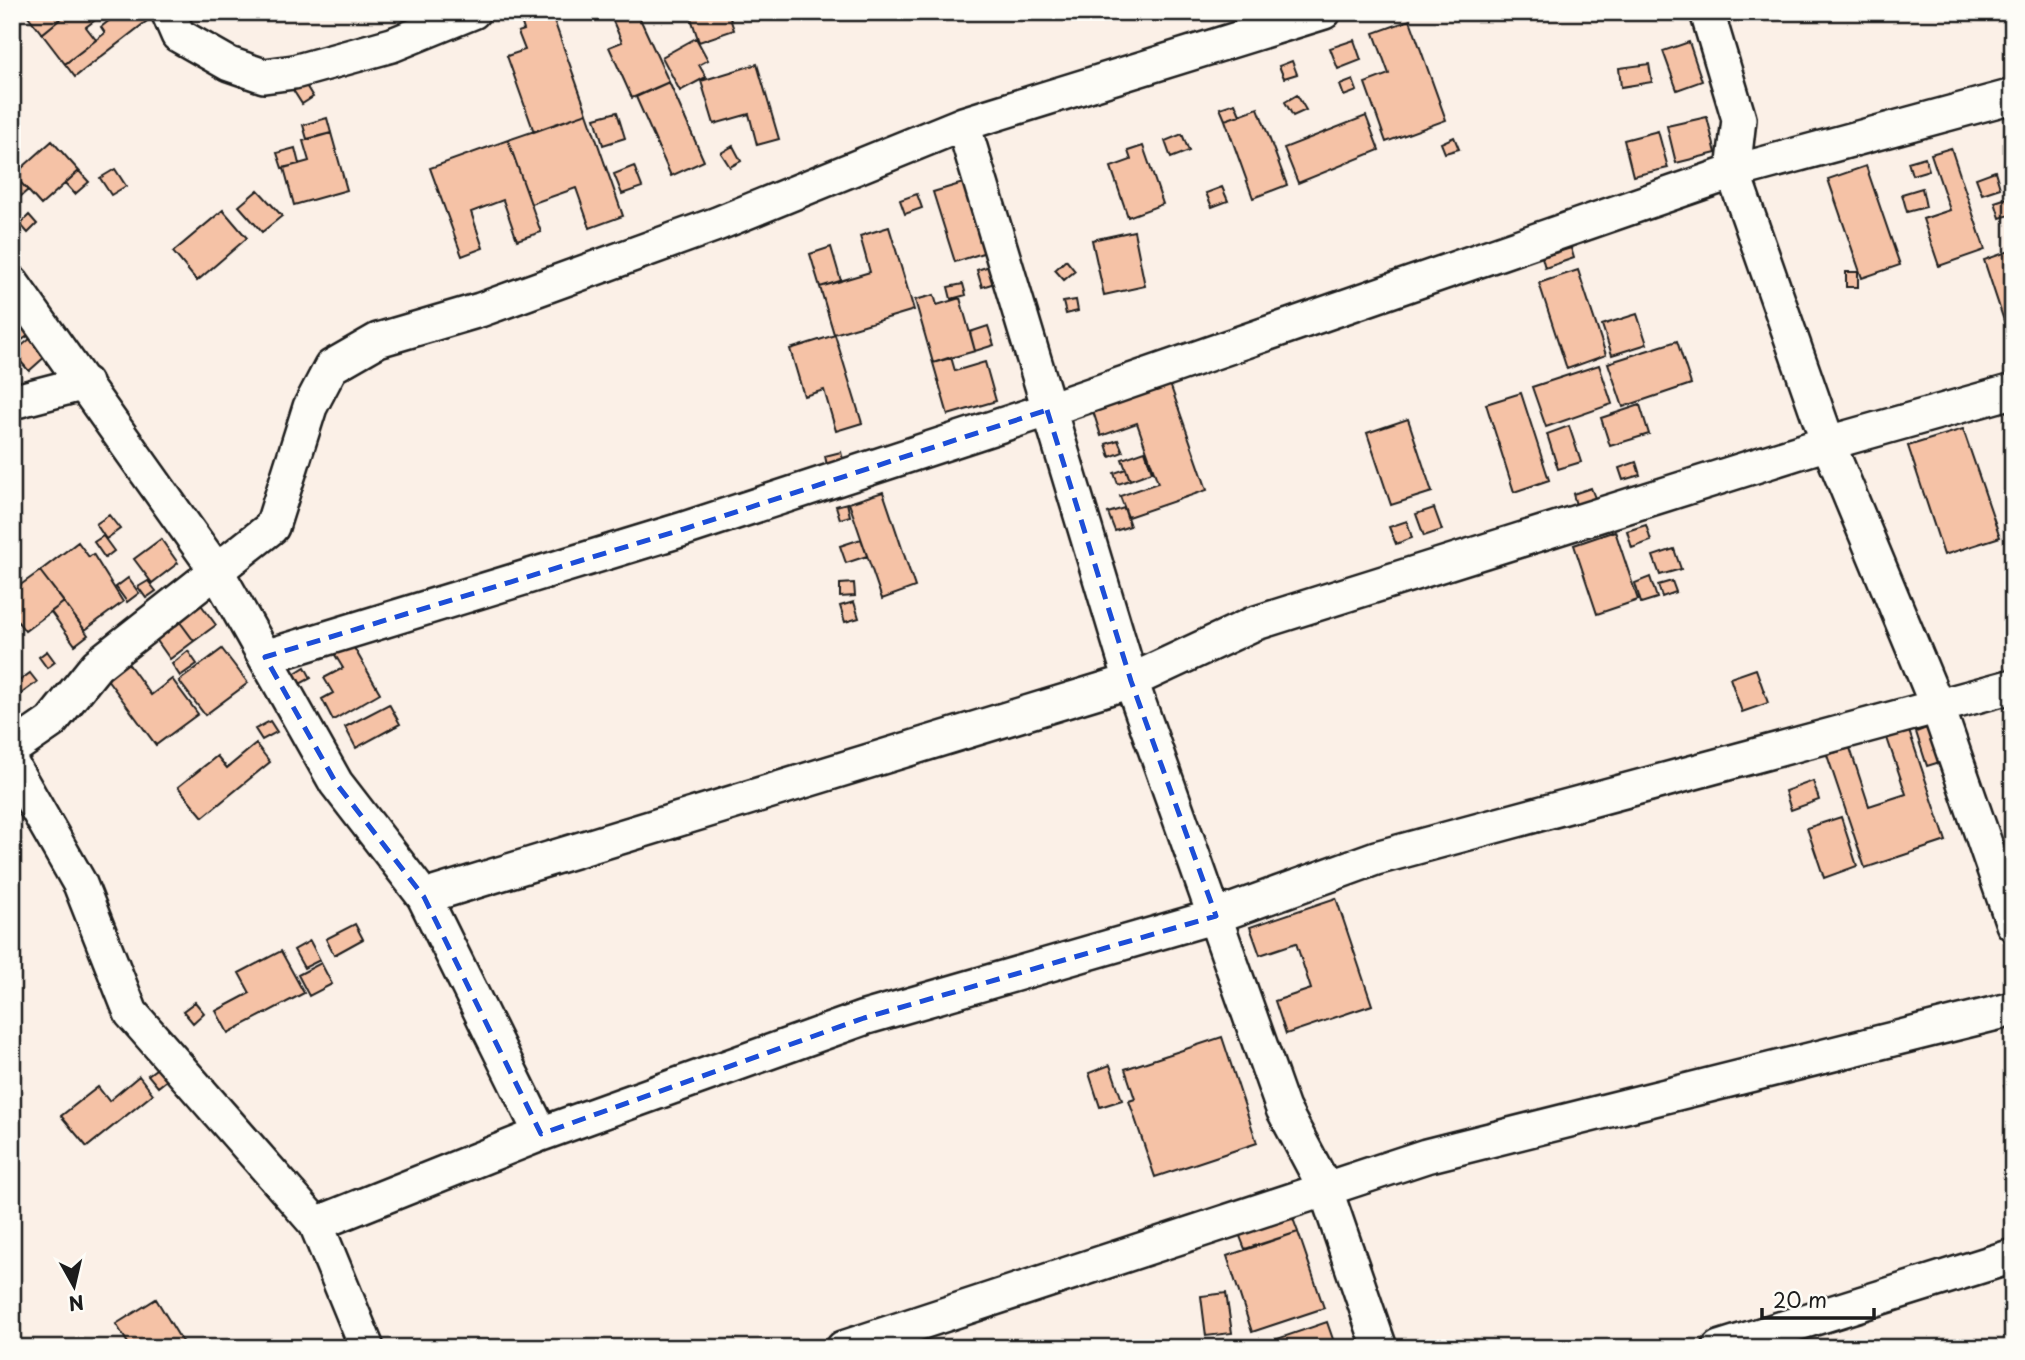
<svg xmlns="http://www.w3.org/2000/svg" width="2025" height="1360" font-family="'Playpen Sans',sans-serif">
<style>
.building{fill:#f5c2a6;stroke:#1c1c1c;stroke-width:2}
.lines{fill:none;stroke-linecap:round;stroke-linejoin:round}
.street-casing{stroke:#1c1c1c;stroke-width:38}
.street{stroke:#fdfcf7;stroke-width:33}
.marked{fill:none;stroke:#1d4ed8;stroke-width:5;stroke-dasharray:14 9;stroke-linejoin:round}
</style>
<rect width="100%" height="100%" fill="#fbf0e7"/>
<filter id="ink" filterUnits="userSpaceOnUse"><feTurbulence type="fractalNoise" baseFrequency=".0143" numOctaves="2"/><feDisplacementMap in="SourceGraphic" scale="14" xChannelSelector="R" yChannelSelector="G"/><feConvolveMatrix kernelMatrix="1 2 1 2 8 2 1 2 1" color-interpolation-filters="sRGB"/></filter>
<g filter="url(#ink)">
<path class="building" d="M 25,12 L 69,12 L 42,34 Z
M 69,12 L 106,12 L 86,27 L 96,40 L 65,64 L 42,34 Z
M 120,12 L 148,12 L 152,17 L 75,77 L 65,64 L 105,33 L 101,27 Z
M 535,12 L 551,12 L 587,113 L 534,132 L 507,56 L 525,50 L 518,32 L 524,30 L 520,18 Z
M 609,12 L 637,12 L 669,82 L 632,98 L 609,47 L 622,42 Z
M 689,12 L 728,12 L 734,30 L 699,42 Z
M 1410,20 L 1446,120 L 1386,142 L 1365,83 L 1389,74 L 1374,33 Z
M 696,38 L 708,60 L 699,65 L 706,77 L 680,91 L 662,57 Z
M 1354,40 L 1361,60 L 1338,69 L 1330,48 Z
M 1689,42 L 1702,81 L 1677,90 L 1663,51 Z
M 1292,61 L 1297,74 L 1284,78 L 1279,66 Z
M 757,64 L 779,139 L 757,145 L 749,114 L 714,124 L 701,81 Z
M 1649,64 L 1652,82 L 1621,87 L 1619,68 Z
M 1353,80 L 1357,91 L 1344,96 L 1340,85 Z
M 669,82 L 704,161 L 671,176 L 636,97 Z
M 305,84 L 313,97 L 302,104 L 293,90 Z
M 1297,95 L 1306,110 L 1293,116 L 1285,102 Z
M 1235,103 L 1240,115 L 1225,120 L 1220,108 Z
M 1258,108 L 1287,185 L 1253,198 L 1225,120 Z
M 617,112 L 625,138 L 603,145 L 595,118 Z
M 587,113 L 623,216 L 590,228 L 576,188 L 531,204 L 508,140 Z
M 1366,116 L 1379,150 L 1298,183 L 1284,148 Z
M 1707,117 L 1716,153 L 1676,163 L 1667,126 Z
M 327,118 L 331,133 L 307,139 L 303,125 Z
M 1658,131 L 1668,168 L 1633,176 L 1624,140 Z
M 331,133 L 347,190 L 294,205 L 284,168 L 309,161 L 303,141 Z
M 1182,134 L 1189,151 L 1171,158 L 1165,141 Z
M 1454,137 L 1459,149 L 1445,153 L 1441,143 Z
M 508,140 L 541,232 L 517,240 L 503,200 L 471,212 L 483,248 L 462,256 L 430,168 Z
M 52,141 L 79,171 L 41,205 L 14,175 Z
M 733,146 L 741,161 L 730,167 L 721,153 Z
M 1143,146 L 1163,204 L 1128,217 L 1111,167 L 1131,160 L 1128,151 Z
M 295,148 L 299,164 L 282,168 L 277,153 Z
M 1951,148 L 1985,250 L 1939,266 L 1923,219 L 1950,210 L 1931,154 Z
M 1925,157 L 1929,170 L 1912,175 L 1908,162 Z
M 634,166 L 642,187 L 622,194 L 614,174 Z
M 1866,166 L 1900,265 L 1862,278 L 1828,179 Z
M 115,169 L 126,186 L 111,195 L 100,178 Z
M 79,171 L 89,182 L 75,194 L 65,183 Z
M 1995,171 L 2000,188 L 1982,194 L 1976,178 Z
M 14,176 L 28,190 L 12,204 L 12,178 Z
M 970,181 L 992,250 L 955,262 L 933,192 Z
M 1222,187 L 1228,201 L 1212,207 L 1206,193 Z
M 1922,188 L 1926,207 L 1907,212 L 1902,194 Z
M 258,190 L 282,216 L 262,232 L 239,206 Z
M 917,194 L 922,208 L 905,214 L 900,200 Z
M 2013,196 L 2013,214 L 2000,218 L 1995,202 Z
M 223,210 L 247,238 L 197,281 L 173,252 Z
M 29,215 L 37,224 L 28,233 L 20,224 Z
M 889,227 L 914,310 L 834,334 L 820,287 L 870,272 L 860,236 Z
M 1134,231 L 1145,286 L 1104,295 L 1092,240 Z
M 831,247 L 841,281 L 820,287 L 810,254 Z
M 1571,248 L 1574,258 L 1545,268 L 1542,257 Z
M 2013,250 L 2013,345 L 2012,345 L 1984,260 Z
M 1066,260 L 1075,271 L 1064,280 L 1055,270 Z
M 996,264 L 1001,281 L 982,287 L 977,270 Z
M 1578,270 L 1606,355 L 1567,369 L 1539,283 Z
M 1846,272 L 1858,272 L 1858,287 L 1846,287 Z
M 963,284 L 966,295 L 951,299 L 948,287 Z
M 934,295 L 937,305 L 960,298 L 975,351 L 933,363 L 915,300 Z
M 1076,300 L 1078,311 L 1066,314 L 1063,302 Z
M 1637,314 L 1647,344 L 1612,355 L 1602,325 Z
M 15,318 L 29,335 L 12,347 L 12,320 Z
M 988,326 L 994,345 L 975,351 L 970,332 Z
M 835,335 L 862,423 L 836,431 L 824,390 L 804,396 L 790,349 Z
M 31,338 L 47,355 L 29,371 L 13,353 Z
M 1677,341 L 1691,384 L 1623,407 L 1608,363 Z
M 951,357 L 955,371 L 985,362 L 996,401 L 948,415 L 933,363 Z
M 1599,365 L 1612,404 L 1546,427 L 1532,387 Z
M 1170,384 L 1207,490 L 1128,517 L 1120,496 L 1158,483 L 1137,423 L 1101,436 L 1093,411 Z
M 1521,393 L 1549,480 L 1514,492 L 1486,404 Z
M 1640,405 L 1649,434 L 1610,446 L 1601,418 Z
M 1408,419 L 1432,492 L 1391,505 L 1367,433 Z
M 1569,426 L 1581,462 L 1558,469 L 1547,434 Z
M 1963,429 L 2000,537 L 1944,555 L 1908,446 Z
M 1118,440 L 1123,452 L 1110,457 L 1106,444 Z
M 1145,451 L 1152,472 L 1130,480 L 1122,459 Z
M 841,452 L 845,467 L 828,470 L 825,456 Z
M 1636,462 L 1640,475 L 1623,480 L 1619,468 Z
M 1126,469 L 1130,480 L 1118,484 L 1114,473 Z
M 1591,488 L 1597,503 L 1577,509 L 1573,494 Z
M 883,492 L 915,587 L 882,599 L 849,503 Z
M 847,503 L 850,516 L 840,519 L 836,506 Z
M 1124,508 L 1130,526 L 1115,531 L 1108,513 Z
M 1434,508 L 1442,530 L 1424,536 L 1416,514 Z
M 109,515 L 120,529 L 106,539 L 96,524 Z
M 1407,521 L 1412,538 L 1396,544 L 1389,527 Z
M 1646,525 L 1651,541 L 1632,548 L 1627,531 Z
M 1615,531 L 1638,600 L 1597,614 L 1574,545 Z
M 103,536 L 114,551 L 105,558 L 94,542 Z
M 161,539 L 178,563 L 152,583 L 134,559 Z
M 861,539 L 867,556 L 846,563 L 840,546 Z
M 78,542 L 89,557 L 93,554 L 123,602 L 85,630 L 40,571 Z
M 1674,549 L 1681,569 L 1660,575 L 1653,556 Z
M 40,571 L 64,602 L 25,631 L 12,614 L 12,591 Z
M 1650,577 L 1657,598 L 1641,603 L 1635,583 Z
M 128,578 L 139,593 L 127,602 L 116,587 Z
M 148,581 L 156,591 L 146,598 L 138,587 Z
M 1672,581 L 1676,592 L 1662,597 L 1658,585 Z
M 854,583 L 855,596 L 840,597 L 840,584 Z
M 64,602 L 88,635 L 75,645 L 51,612 Z
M 199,602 L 216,625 L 194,641 L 177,618 Z
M 854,602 L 859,618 L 845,622 L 840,606 Z
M 177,618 L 194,641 L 170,659 L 153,635 Z
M 349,639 L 380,693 L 333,720 L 322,699 L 333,693 L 324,678 L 343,668 L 332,650 Z
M 222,649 L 248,683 L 205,715 L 179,681 Z
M 47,651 L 55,662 L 47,668 L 39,657 Z
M 188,651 L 197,664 L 180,676 L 172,664 Z
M 125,659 L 151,695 L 172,679 L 198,714 L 156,745 L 104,675 Z
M 305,667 L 311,678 L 298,685 L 292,675 Z
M 1756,669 L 1768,703 L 1742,712 L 1730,678 Z
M 30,673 L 37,682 L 18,696 L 12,686 Z
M 389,704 L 400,724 L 356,748 L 345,727 Z
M 270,721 L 277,732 L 262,740 L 255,729 Z
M 1932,726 L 1943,761 L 1927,766 L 1916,732 Z
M 1909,731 L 1946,841 L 1865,868 L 1827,755 L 1850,748 L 1869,806 L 1906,794 L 1887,738 Z
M 256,744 L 270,762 L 203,817 L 178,787 L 217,756 L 227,768 Z
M 1813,781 L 1819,800 L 1791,810 L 1785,791 Z
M 1841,817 L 1857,866 L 1824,878 L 1807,828 Z
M 1336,898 L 1372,1005 L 1286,1034 L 1275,1001 L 1311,989 L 1296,943 L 1260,955 L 1250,927 Z
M 355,924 L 363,939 L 334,955 L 326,939 Z
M 310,941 L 320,960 L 304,968 L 294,950 Z
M 281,951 L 304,993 L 228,1033 L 216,1011 L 250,993 L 239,973 Z
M 321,963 L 332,984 L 309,996 L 298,975 Z
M 195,1002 L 204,1013 L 193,1023 L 183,1011 Z
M 1222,1037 L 1257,1143 L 1155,1177 L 1129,1101 L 1135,1099 L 1125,1069 Z
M 163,1064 L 172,1076 L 158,1087 L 148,1075 Z
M 1110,1065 L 1122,1100 L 1100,1107 L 1089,1073 Z
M 139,1076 L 153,1094 L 87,1147 L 61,1116 L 98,1087 L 109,1101 Z
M 2013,1083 L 2013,1113 L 2004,1086 Z
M 1291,1213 L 1298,1232 L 1245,1249 L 1238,1231 Z
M 1298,1232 L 1324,1308 L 1252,1332 L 1227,1256 Z
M 1226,1293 L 1232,1333 L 1206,1336 L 1201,1296 Z
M 156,1299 L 186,1348 L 131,1348 L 116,1324 Z
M 1327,1322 L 1336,1348 L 1258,1348 L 1257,1346 Z"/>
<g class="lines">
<defs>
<path id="street" d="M 168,12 L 178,35 L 229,64 L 264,76 L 294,72 L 392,45 L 473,12
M 1707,12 L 1739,119 L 1733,172 L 1828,443 L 1938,708 L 2013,924
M 963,124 L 1131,681 L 1283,1109 L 1325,1188 L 1380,1348
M 12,283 L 216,570 L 336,783 L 424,897 L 541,1134
M 12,402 L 85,383
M 265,657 L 684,529 L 1047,410 L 1733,172 L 2013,96
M 12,749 L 51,722 L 97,665 L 272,527 L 310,407 L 331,367 L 378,340 L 480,310 L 717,224 L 963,124 L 1324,12
M 12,765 L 80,884 L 131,1013 L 316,1224 L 367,1348
M 424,897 L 1131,681 L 1253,624 L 1828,443 L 2013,391
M 316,1224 L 541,1134 L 864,1018 L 1216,916 L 1376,858 L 2013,686
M 843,1348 L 1426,1156 L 2013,1009
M 1719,1348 L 2013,1256"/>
</defs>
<use href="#street" class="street-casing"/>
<use href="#street" class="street"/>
</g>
</g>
<path class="marked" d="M 1047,410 L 1131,681 L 1216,916 L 864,1018 L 541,1134 L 424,897 L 336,783 L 265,657 L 684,529 Z"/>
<rect width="2025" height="1360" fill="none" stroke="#fdfcf7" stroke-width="42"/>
<rect x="21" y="21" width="1983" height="1318" fill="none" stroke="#1c1c1c" stroke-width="2.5" filter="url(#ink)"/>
<g transform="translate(74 1286) rotate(172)" stroke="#fdfcf7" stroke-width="5" paint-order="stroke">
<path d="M0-5L12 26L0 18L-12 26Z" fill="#1c1c1c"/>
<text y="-10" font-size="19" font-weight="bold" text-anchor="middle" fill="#1c1c1c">N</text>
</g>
<path d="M1762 1308v10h112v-10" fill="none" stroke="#1c1c1c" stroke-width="3.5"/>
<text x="1773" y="1308" font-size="21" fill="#1c1c1c" stroke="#fdfcf7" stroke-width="5" paint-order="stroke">20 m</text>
</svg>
